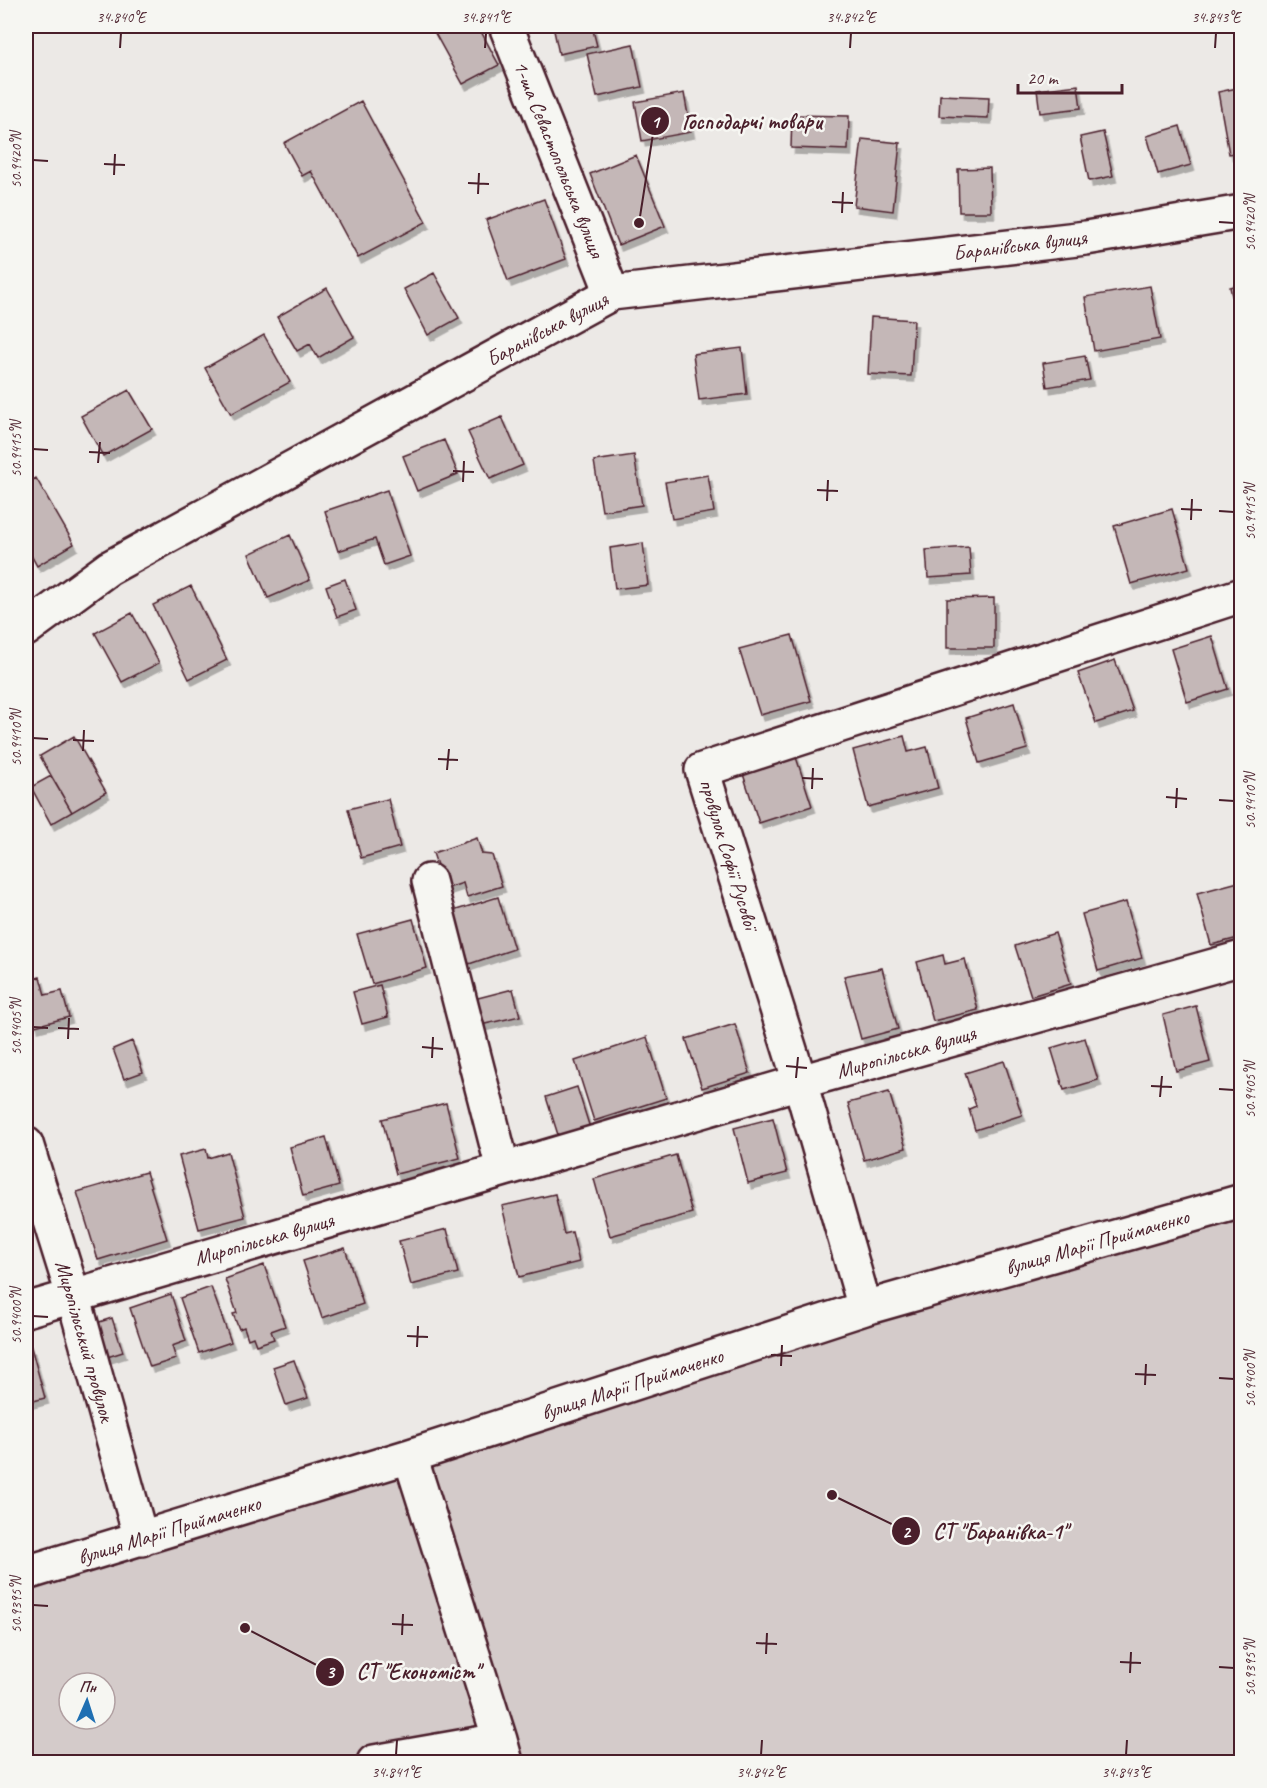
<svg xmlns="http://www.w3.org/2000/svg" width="1267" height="1788" font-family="Caveat,sans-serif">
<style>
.green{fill:#d4cbca;stroke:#8f757a;stroke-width:1.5;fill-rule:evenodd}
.building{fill:#c4b7b7;stroke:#4a1f2b;stroke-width:1.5;filter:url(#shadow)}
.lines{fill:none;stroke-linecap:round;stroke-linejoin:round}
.minor-casing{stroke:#4a1f2b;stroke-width:38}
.major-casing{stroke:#4a1f2b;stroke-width:38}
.minor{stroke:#f6f6f2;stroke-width:33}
.major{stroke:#f6f6f2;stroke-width:33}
.ticks{fill:none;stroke:#4a1f2b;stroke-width:2}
.labels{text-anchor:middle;stroke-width:5;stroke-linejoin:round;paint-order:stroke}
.street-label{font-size:21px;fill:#4a1f2b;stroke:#f6f6f2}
.leader{fill:none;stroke:#4a1f2b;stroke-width:2}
.callout-dot{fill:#4a1f2b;stroke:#f6f6f2;stroke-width:2}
.mark-label{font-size:18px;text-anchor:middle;font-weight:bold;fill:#fff}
.callout-label{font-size:22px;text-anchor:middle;font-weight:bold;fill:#4a1f2b;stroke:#f6f6f2;stroke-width:5;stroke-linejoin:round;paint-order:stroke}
.neatline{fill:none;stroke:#4a1f2b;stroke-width:2}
.ticks-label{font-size:15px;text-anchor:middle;fill:#4a1f2b}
</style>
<defs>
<filter id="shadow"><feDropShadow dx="3.5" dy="6" stdDeviation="0" flood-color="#0004"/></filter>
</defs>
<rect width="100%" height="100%" fill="#ece9e6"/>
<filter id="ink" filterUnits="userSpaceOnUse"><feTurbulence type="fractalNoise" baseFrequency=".0167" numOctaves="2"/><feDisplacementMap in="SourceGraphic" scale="12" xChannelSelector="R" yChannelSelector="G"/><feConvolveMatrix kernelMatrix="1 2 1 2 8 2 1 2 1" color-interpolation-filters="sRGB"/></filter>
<g filter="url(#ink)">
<path class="green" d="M 1241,1201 L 1241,1762 L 26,1762 L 26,1573 ZM 69,1683 L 105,1683 L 105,1719 L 69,1719 Z"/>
<path class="building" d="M 431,26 L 478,26 L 499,65 L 463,84 Z
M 553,26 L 592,26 L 597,46 L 559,54 Z
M 633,44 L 642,87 L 597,97 L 587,54 Z
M 1078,85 L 1081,108 L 1040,113 L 1037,90 Z
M 1242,87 L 1242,152 L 1229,154 L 1218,92 Z
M 684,93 L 691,132 L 642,141 L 635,102 Z
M 940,95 L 989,97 L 988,118 L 939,116 Z
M 361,101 L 426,222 L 358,258 L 311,171 L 302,176 L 284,143 Z
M 792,115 L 849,116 L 848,150 L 791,148 Z
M 1180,126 L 1191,165 L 1158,174 L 1147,136 Z
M 1103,132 L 1113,176 L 1089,181 L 1080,137 Z
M 862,139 L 900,143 L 893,211 L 854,206 Z
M 636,155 L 665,226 L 618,245 L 590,174 Z
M 990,168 L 991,212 L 959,212 L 958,169 Z
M 544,199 L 566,259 L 508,281 L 486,220 Z
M 434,273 L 459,318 L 428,335 L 404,289 Z
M 1242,284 L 1242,317 L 1237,318 L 1230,287 Z
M 1150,286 L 1160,339 L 1094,351 L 1085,297 Z
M 327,288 L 354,337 L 318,358 L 310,344 L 297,351 L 277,317 Z
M 871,317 L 914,320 L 911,376 L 868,374 Z
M 264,335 L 290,382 L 231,414 L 205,368 Z
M 742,348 L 747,394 L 699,400 L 693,354 Z
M 1085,356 L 1090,380 L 1047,387 L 1043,363 Z
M 129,390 L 152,429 L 103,456 L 81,416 Z
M 502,417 L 523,465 L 490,479 L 468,432 Z
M 444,440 L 458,474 L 417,491 L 403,456 Z
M 634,455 L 642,505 L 602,511 L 594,461 Z
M 708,475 L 714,512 L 672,519 L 665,482 Z
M 36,478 L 74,544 L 37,566 L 26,546 L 26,484 Z
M 387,490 L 410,556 L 384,565 L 375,539 L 338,551 L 325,511 Z
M 1172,509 L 1189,568 L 1131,584 L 1114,526 Z
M 290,535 L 310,580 L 268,598 L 249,554 Z
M 643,543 L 648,585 L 615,589 L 610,548 Z
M 969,547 L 971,575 L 928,578 L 926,550 Z
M 345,579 L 356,610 L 337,617 L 326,586 Z
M 191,586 L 227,660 L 189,679 L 153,605 Z
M 994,598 L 994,648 L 947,648 L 947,599 Z
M 132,613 L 159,663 L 122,682 L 95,633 Z
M 792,635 L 811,701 L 760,715 L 739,649 Z
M 1212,636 L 1228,689 L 1187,702 L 1171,649 Z
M 1115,660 L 1133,711 L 1096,723 L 1078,673 Z
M 1014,703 L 1027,749 L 979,763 L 966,718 Z
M 74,736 L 106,792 L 72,812 L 40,756 Z
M 904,736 L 908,752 L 927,747 L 938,788 L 868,807 L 853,750 Z
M 795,754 L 812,806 L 759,823 L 742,771 Z
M 51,776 L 72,812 L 51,824 L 31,787 Z
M 388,799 L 400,847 L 361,858 L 348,809 Z
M 477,838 L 482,854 L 492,855 L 502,886 L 467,897 L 463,883 L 445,889 L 433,853 Z
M 1242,881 L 1242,937 L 1211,945 L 1197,893 Z
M 498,897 L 514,949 L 469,964 L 453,911 Z
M 1126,902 L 1142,958 L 1098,971 L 1082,914 Z
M 413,919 L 427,968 L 372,984 L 357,934 Z
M 1055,933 L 1071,984 L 1031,996 L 1015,946 Z
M 943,955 L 945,964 L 965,959 L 978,1010 L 933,1021 L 917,962 Z
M 882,968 L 898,1029 L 861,1039 L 844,976 Z
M 40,977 L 45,995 L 62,991 L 69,1017 L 35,1026 L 31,1010 L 26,1011 L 26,981 Z
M 380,985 L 388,1017 L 362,1024 L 353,992 Z
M 513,989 L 520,1016 L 476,1026 L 470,1000 Z
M 1196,1006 L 1210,1062 L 1176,1071 L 1163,1015 Z
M 735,1024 L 750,1073 L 702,1088 L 686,1039 Z
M 647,1037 L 666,1098 L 594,1121 L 575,1061 Z
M 1085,1038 L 1098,1080 L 1064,1090 L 1051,1048 Z
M 132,1041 L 143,1072 L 124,1079 L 113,1049 Z
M 1004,1061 L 1022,1115 L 975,1130 L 969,1109 L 976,1106 L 965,1073 Z
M 577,1087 L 590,1128 L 559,1138 L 546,1097 Z
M 889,1092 L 906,1148 L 864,1160 L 848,1103 Z
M 446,1103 L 460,1158 L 396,1174 L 382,1119 Z
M 773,1118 L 787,1173 L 748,1183 L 734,1128 Z
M 326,1137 L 339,1186 L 303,1196 L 290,1147 Z
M 206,1149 L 208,1158 L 228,1152 L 245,1217 L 199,1229 L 179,1156 Z
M 676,1155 L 692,1213 L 610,1236 L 594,1179 Z
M 146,1172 L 167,1239 L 98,1260 L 77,1192 Z
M 555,1194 L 564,1234 L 572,1232 L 579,1262 L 519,1277 L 502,1206 Z
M 447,1229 L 458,1273 L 411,1285 L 399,1241 Z
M 345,1248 L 363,1304 L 322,1318 L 303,1261 Z
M 264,1265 L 285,1326 L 271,1331 L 274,1339 L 256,1345 L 253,1337 L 248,1339 L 244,1327 L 239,1329 L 233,1314 L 237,1313 L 225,1279 Z
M 211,1287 L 231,1342 L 199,1353 L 180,1298 Z
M 171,1294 L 186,1341 L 172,1346 L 176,1359 L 150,1367 L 130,1308 Z
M 112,1318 L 123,1352 L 101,1359 L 90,1325 Z
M 31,1347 L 45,1398 L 26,1403 L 26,1349 Z
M 294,1360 L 308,1398 L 286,1405 L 273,1367 Z"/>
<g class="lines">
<defs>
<path id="minor" d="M 506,26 L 612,293
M 429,881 L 503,1169
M 26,1144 L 73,1295 L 141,1539
M 865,1308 L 800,1082 L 702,770 L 1242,595
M 26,1310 L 800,1082 L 1242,958
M 410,1456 L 500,1740 L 506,1762
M 26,1573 L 410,1456 L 865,1308 L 1242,1201
M 374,1762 L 500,1740"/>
<path id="major" d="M 26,629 L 109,568 L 612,293 L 1086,238 L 1242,212"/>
</defs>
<use href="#minor" class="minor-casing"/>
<use href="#major" class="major-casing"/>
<use href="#minor" class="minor"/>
<use href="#major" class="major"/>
</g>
</g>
<path class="ticks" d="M 120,48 L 121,33M 485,48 L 486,33M 850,48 L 851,33M 1215,48 L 1216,33M 33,160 L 48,161M 104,164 L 125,165M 114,175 L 115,154M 468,183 L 489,184M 478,194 L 479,173M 832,202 L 853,203M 842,213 L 843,192M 1219,222 L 1234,223M 33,449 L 48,450M 89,452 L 110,453M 98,463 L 100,442M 453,471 L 474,472M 463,482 L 464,461M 817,490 L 838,491M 827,501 L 828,480M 1181,509 L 1202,510M 1219,511 L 1234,512M 1191,520 L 1192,499M 33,738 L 48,739M 73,740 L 94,741M 83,751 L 84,730M 438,759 L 458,760M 447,770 L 449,749M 802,778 L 823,779M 812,789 L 813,768M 1166,797 L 1187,799M 1219,800 L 1234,801M 1176,808 L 1177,788M 33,1027 L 48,1028M 58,1028 L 79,1029M 68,1039 L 69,1018M 422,1047 L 443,1049M 432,1058 L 433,1037M 786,1066 L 807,1068M 796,1078 L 798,1057M 1151,1086 L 1172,1087M 1219,1089 L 1234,1090M 1160,1097 L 1162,1076M 33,1316 L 48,1317M 407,1336 L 428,1337M 417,1347 L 418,1326M 771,1355 L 792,1356M 781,1366 L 782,1345M 1135,1374 L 1156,1375M 1219,1378 L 1234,1379M 1145,1385 L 1146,1364M 33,1605 L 48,1606M 392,1624 L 413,1625M 402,1635 L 403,1614M 756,1643 L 777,1644M 766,1654 L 767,1633M 1120,1662 L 1141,1663M 1219,1667 L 1234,1668M 1130,1673 L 1131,1652M 396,1755 L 397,1740M 761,1755 L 762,1740M 1126,1755 L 1127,1740"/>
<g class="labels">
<g class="street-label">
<text transform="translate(559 159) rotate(68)" y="7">1-ша Севастопольська вулиця</text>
<text transform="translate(1020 245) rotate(-7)" y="7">Баранівська вулиця</text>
<text transform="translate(547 329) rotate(-28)" y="7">Баранівська вулиця</text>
<text transform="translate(729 854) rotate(73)" y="7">провулок Софії Русової</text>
<text transform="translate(906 1052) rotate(-16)" y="7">Миропільська вулиця</text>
<text transform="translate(264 1239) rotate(-16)" y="7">Миропільська вулиця</text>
<text transform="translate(1097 1242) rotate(-16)" y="7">вулиця Марії Приймаченко</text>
<text transform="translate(85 1341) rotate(74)" y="7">Миропільський провулок</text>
<text transform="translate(632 1384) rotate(-18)" y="7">вулиця Марії Приймаченко</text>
<text transform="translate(169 1530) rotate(-17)" y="7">вулиця Марії Приймаченко</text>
</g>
</g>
<path class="leader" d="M639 223L655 121M832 1495L906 1531M245 1628L330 1672"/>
<g class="callout-dot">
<circle cx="639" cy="223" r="6"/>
<circle cx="832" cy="1495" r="6"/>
<circle cx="245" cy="1628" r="6"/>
<circle cx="655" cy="121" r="15"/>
<circle cx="906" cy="1531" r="15"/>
<circle cx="330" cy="1672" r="15"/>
</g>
<g class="mark-label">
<text x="655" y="128">1</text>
<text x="906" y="1538">2</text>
<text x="330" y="1678">3</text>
</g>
<g class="callout-label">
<text x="752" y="129">Господарчі товари</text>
<text x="1000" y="1539">СТ "Баранівка-1"</text>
<text x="418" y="1679">СТ "Економіст"</text>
</g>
<rect width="1267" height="1788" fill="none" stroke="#f6f6f2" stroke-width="66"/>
<g transform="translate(87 1701) rotate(3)"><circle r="28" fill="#f6f6f2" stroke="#b1a0a2" stroke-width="1.5"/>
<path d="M0-4.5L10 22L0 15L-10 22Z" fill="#1f6fb2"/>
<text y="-9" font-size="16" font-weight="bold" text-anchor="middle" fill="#4a1f2b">Пн</text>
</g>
<path d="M1018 84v9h104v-9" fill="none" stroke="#4a1f2b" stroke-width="3"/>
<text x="1027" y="84" font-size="18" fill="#4a1f2b" stroke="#f6f6f2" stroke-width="4.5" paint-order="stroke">20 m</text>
<rect x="33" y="33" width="1201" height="1722" class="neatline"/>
<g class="ticks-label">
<text x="121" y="22">34.840°E</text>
<text x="486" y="22">34.841°E</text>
<text x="851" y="22">34.842°E</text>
<text x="1216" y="22">34.843°E</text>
<text transform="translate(16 160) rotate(-90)" y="5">50.9420°N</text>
<text transform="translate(1250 223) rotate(-90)" y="5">50.9420°N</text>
<text transform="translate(16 449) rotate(-90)" y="5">50.9415°N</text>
<text transform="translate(1250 512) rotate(-90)" y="5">50.9415°N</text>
<text transform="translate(16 738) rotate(-90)" y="5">50.9410°N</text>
<text transform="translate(1250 801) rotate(-90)" y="5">50.9410°N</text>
<text transform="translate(16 1027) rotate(-90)" y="5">50.9405°N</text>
<text transform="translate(1250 1090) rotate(-90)" y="5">50.9405°N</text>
<text transform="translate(16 1316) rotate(-90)" y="5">50.9400°N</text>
<text transform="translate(1250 1379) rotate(-90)" y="5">50.9400°N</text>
<text transform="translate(16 1605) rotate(-90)" y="5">50.9395°N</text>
<text transform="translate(1250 1668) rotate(-90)" y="5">50.9395°N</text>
<text x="396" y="1777">34.841°E</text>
<text x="761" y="1777">34.842°E</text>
<text x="1126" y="1777">34.843°E</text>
</g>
</svg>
